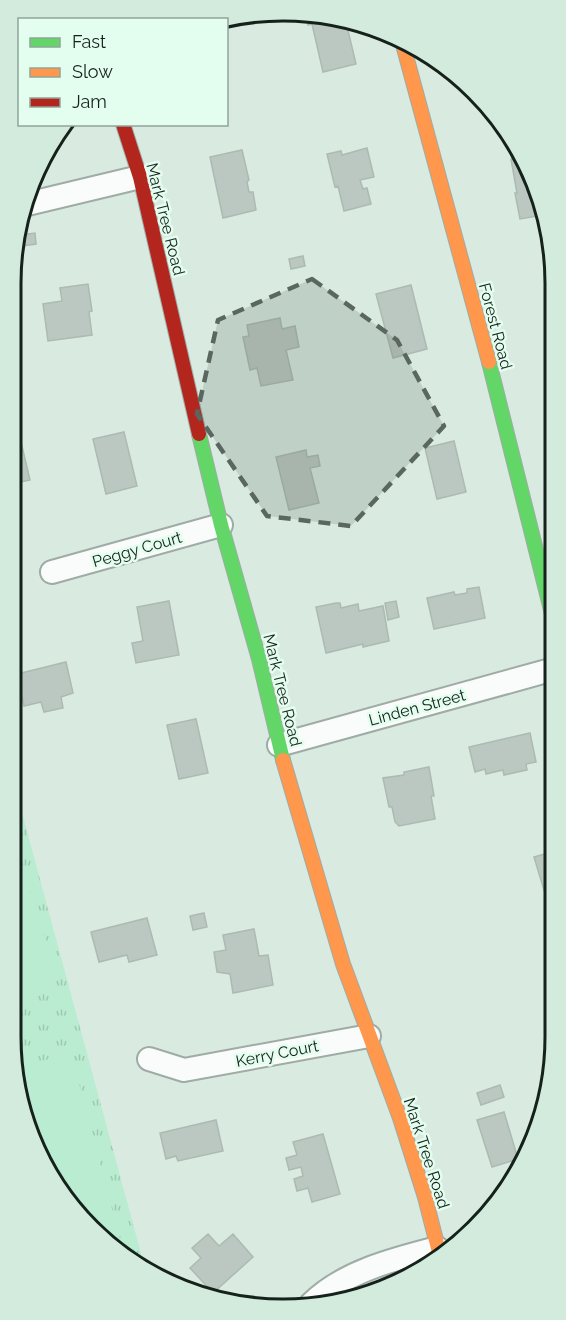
<svg xmlns="http://www.w3.org/2000/svg" width="566" height="1320" font-family="Raleway,sans-serif">
<style>
.grass{fill:url(#grass-tufts)}
.garden{fill:#b9ecd0}
.building{fill:#bbc8c1;stroke:#acbab2;stroke-width:1.5}
.lines{fill:none;stroke-linecap:round;stroke-linejoin:round}
.street-casing{stroke:#9faca5;stroke-width:26}
.fast-casing{stroke:#9faca5;stroke-width:16}
.slow-casing{stroke:#9faca5;stroke-width:16}
.jam-casing{stroke:#9faca5;stroke-width:16}
.street{stroke:#f9fcfa;stroke-width:22}
.fast{stroke:#63d668;stroke-width:14}
.slow{stroke:#ff974d;stroke-width:14}
.jam{stroke:#b3261e;stroke-width:14}
.marked{fill:#5a6760;fill-opacity:0.2;stroke:#5a6760;stroke-width:4.5;stroke-dasharray:12 8;stroke-linejoin:round}
.labels{text-anchor:middle;stroke-width:5;stroke-linejoin:round;paint-order:stroke}
.street-label{font-size:16px;fill:#15211b;stroke:#e3fdee}
.rim{fill:none;stroke:#15211b;stroke-width:3}
</style>
<defs>
<pattern id="grass-tufts" width="24" height="20" patternUnits="userSpaceOnUse" patternTransform="scale(1.5)"><rect width="24" height="20" fill="#b9ecd0"/><path d="M3 7l-1-3M5 7V3M7 7l1-3M15 17l-1-3M17 17v-4M19 17l1-3" fill="none" stroke="#9ecab2"/></pattern>
</defs>
<rect width="100%" height="100%" fill="#d9eae0"/>
<path class="grass" d="M 11,772 L 146,1272 L 78,1216 L 25,1125 L 11,1037 Z"/>
<path class="garden" d="M 11,831 L 15,842 L 54,967 L 30,989 L 11,1002 Z
M 71,1053 L 124,1254 L 78,1216 L 25,1125 L 16,1068 Z"/>
<path class="building" d="M 306,16 L 346,22 L 356,64 L 323,72 L 312,24 L 308,25 Z
M 367,148 L 374,177 L 360,180 L 363,189 L 367,188 L 371,204 L 344,211 L 338,186 L 335,187 L 327,154 L 341,151 L 342,155 Z
M 242,150 L 249,180 L 247,182 L 249,192 L 253,192 L 256,210 L 223,218 L 210,157 Z
M 522,157 L 535,178 L 544,215 L 520,219 L 515,193 L 517,193 L 511,159 Z
M 35,233 L 36,244 L 23,246 L 21,235 Z
M 303,256 L 305,266 L 291,269 L 289,259 Z
M 88,284 L 92,311 L 89,312 L 92,335 L 48,341 L 43,304 L 62,301 L 60,288 Z
M 411,285 L 427,349 L 393,358 L 376,294 Z
M 553,298 L 553,336 L 546,299 Z
M 280,318 L 282,329 L 295,326 L 299,347 L 286,350 L 293,380 L 261,386 L 257,368 L 250,370 L 243,337 L 249,336 L 247,325 Z
M 124,432 L 137,486 L 106,494 L 93,439 Z
M 454,441 L 466,492 L 437,499 L 425,448 Z
M 21,442 L 30,480 L 11,484 L 11,444 Z
M 306,450 L 307,457 L 318,455 L 320,466 L 310,468 L 319,503 L 289,510 L 276,457 Z
M 479,587 L 485,618 L 434,629 L 427,598 L 454,592 L 455,595 L 467,593 L 467,589 Z
M 169,601 L 179,655 L 136,663 L 132,643 L 143,641 L 137,607 Z
M 396,601 L 399,617 L 388,620 L 385,603 Z
M 336,603 L 340,603 L 341,608 L 358,604 L 359,611 L 383,606 L 389,641 L 363,647 L 363,644 L 326,653 L 316,607 Z
M 66,662 L 73,693 L 61,697 L 63,708 L 44,712 L 41,702 L 24,706 L 17,674 Z
M 196,719 L 208,773 L 179,779 L 167,725 Z
M 530,733 L 536,762 L 526,764 L 527,770 L 504,775 L 503,770 L 486,774 L 485,769 L 475,772 L 469,747 Z
M 429,767 L 434,796 L 431,796 L 435,819 L 399,826 L 395,822 L 392,807 L 389,807 L 383,778 L 404,775 L 404,772 Z
M 555,851 L 555,909 L 550,910 L 534,857 Z
M 204,913 L 207,927 L 193,930 L 190,916 Z
M 147,918 L 157,955 L 129,962 L 127,955 L 99,962 L 91,932 Z
M 254,929 L 259,956 L 268,955 L 273,985 L 233,993 L 230,974 L 217,972 L 214,952 L 226,950 L 223,935 Z
M 500,1085 L 504,1097 L 481,1105 L 477,1093 Z
M 504,1112 L 518,1159 L 492,1167 L 477,1120 Z
M 216,1120 L 223,1151 L 178,1161 L 176,1156 L 166,1159 L 160,1133 Z
M 323,1134 L 340,1194 L 312,1202 L 308,1188 L 297,1191 L 294,1179 L 303,1176 L 301,1167 L 289,1170 L 286,1158 L 297,1155 L 293,1142 Z
M 208,1234 L 219,1246 L 233,1234 L 253,1257 L 213,1293 L 190,1268 L 201,1258 L 192,1248 Z"/>
<g class="lines">
<defs>
<path id="street" d="M 23,205 L 140,177
M 52,572 L 221,525
M 279,745 L 554,669
M 149,1059 L 184,1070 L 369,1036
M 311,1304 C 343,1272 394,1259 437,1248"/>
<path id="fast" d="M 489,362 L 554,622
M 199,434 L 221,525 L 259,659 L 283,760"/>
<path id="slow" d="M 402,41 L 489,362
M 283,760 L 343,964 L 400,1118 L 425,1197 L 440,1256"/>
<path id="jam" d="M 123,124 L 140,177 L 199,434"/>
</defs>
<use href="#street" class="street-casing"/>
<use href="#fast" class="fast-casing"/>
<use href="#slow" class="slow-casing"/>
<use href="#jam" class="jam-casing"/>
<use href="#street" class="street"/>
<use href="#fast" class="fast"/>
<use href="#slow" class="slow"/>
<use href="#jam" class="jam"/>
</g>
<path class="marked" d="M 312,279 L 397,340 L 444,426 L 351,526 L 267,516 L 197,414 L 218,320 Z"/>
<g class="labels">
<g class="street-label">
<text transform="translate(166 219) rotate(76)" y="6">Mark Tree Road</text>
<text transform="translate(496 326) rotate(75)" y="6">Forest Road</text>
<text transform="translate(137 549) rotate(-16)" y="6">Peggy Court</text>
<text transform="translate(283 690) rotate(76)" y="6">Mark Tree Road</text>
<text transform="translate(417 707) rotate(-15)" y="6">Linden Street</text>
<text transform="translate(277 1053) rotate(-11)" y="6">Kerry Court</text>
<text transform="translate(427 1153) rotate(72)" y="6">Mark Tree Road</text>
</g>
</g>
<path d="M0 0H566V1320H0ZM283 21H283A262 262 0 0 1 545 283V1037A262 262 0 0 1 283 1299H283A262 262 0 0 1 21 1037V283A262 262 0 0 1 283 21Z" fill="#d3ebdd" fill-rule="evenodd"/>
<path class="rim" d="M283 21H283A262 262 0 0 1 545 283V1037A262 262 0 0 1 283 1299H283A262 262 0 0 1 21 1037V283A262 262 0 0 1 283 21Z"/>
<rect x="18" y="18" width="210" height="108" fill="#e3fdee" stroke="#91a59a" stroke-width="1.5"/>
<rect x="30" y="38" width="30" height="9" fill="#63d668" stroke="#91a59a" stroke-width="1.5"/>
<text x="72" y="48" font-size="18" fill="#15211b">Fast</text>
<rect x="30" y="68" width="30" height="9" fill="#ff974d" stroke="#91a59a" stroke-width="1.5"/>
<text x="72" y="78" font-size="18" fill="#15211b">Slow</text>
<rect x="30" y="98" width="30" height="9" fill="#b3261e" stroke="#91a59a" stroke-width="1.5"/>
<text x="72" y="108" font-size="18" fill="#15211b">Jam</text>
</svg>
